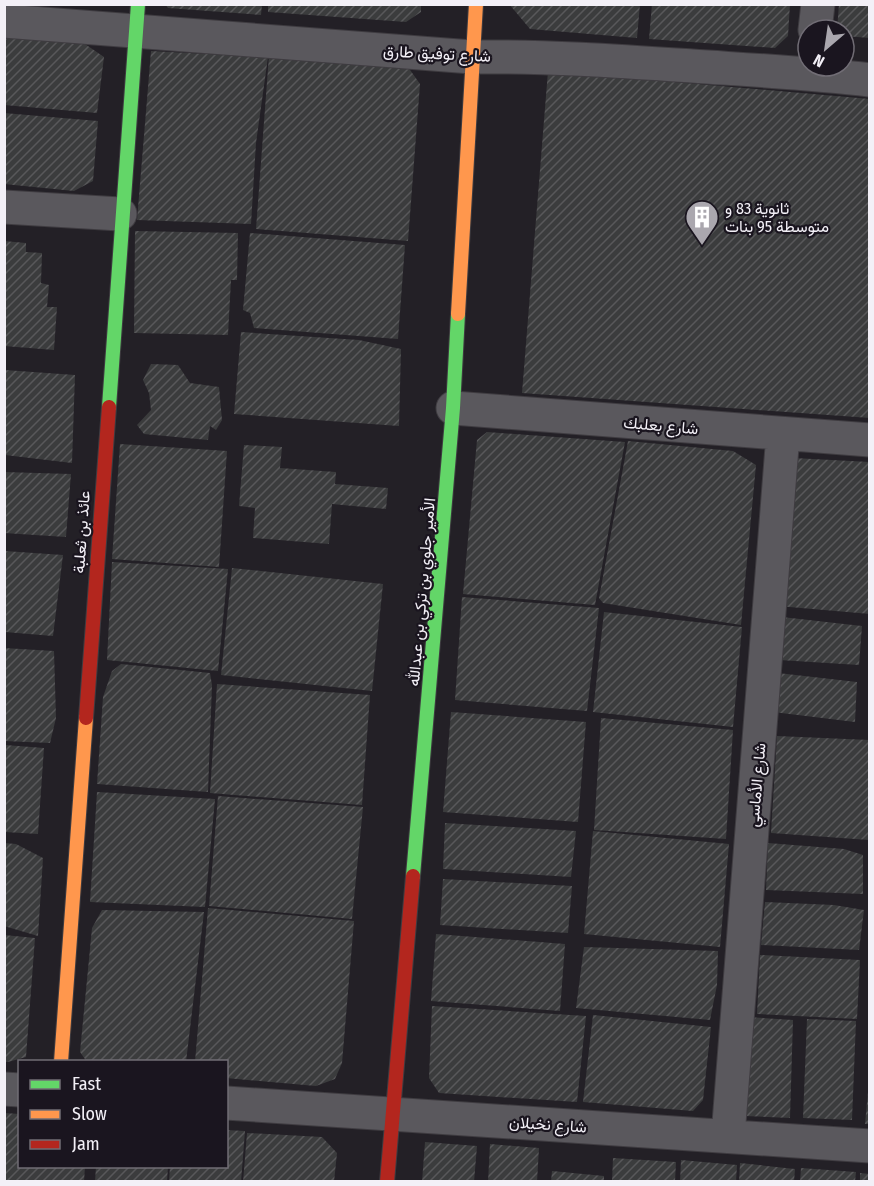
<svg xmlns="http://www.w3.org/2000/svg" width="874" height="1186" font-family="'Fira Sans Condensed',Vazirmatn,sans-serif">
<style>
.building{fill:url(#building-hatch)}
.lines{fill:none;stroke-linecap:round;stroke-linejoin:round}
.street-casing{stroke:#3f3c41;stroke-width:35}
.fast-casing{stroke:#3f3c41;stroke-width:16}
.slow-casing{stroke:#3f3c41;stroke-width:16}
.jam-casing{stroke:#3f3c41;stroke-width:16}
.street{stroke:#5a585d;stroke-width:33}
.fast{stroke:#63d668;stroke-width:14}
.slow{stroke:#ff974d;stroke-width:14}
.jam{stroke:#b3261e;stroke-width:14}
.labels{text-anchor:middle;stroke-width:4.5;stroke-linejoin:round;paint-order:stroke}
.street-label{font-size:16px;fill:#f3f0f7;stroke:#1a151f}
.poi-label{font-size:16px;fill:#f3f0f7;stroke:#1a151f;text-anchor:start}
</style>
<defs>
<pattern id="building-hatch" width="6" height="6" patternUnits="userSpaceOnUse" patternTransform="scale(1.5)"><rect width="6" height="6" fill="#3b3c3d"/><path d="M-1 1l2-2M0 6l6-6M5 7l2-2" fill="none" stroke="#58585a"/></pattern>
</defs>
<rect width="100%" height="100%" fill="#232026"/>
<path class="building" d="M 165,4 L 262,4 L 261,15 L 168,8 Z
M 268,4 L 421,4 L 421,12 L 406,22 L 268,12 Z
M 509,4 L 640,4 L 637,38 L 530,29 Z
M 652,4 L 790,4 L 788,36 L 775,48 L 649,39 Z
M 839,4 L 870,4 L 870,38 L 844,36 L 844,30 L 837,30 Z
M 4,37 L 85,44 L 104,57 L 97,113 L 4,105 Z
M 151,51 L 268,57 L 256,143 L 251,224 L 137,220 Z
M 269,55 L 408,67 L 420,84 L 408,241 L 256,229 Z
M 548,71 L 870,99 L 870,418 L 522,393 Z
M 4,113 L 98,121 L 93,181 L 74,191 L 4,184 Z
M 135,231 L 238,233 L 237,280 L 231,280 L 228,335 L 134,333 Z
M 250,233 L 405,245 L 398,339 L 254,328 L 250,313 L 243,310 Z
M 4,241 L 26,243 L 26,252 L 42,253 L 41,283 L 49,285 L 47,307 L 57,307 L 54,350 L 4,346 Z
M 241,332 L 359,340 L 401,349 L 399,426 L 234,414 Z
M 151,364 L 178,365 L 190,383 L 219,387 L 222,420 L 216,430 L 210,426 L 208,440 L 144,434 L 137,425 L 151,410 L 149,393 L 143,380 Z
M 5,370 L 75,375 L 72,463 L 5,455 Z
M 487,432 L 625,442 L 595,605 L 463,594 L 477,440 Z
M 628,441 L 733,451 L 756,465 L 741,625 L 603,603 L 599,598 Z
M 120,444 L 227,451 L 219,567 L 112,559 Z
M 244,445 L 282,447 L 280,468 L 336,472 L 335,484 L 388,488 L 386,509 L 332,504 L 329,544 L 253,538 L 255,508 L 239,506 Z
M 794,458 L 870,462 L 870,614 L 778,606 Z
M 4,472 L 71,474 L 66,537 L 4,533 Z
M 5,551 L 63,555 L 53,636 L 5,632 Z
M 112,562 L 228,569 L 218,671 L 107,660 Z
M 232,568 L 383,584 L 372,691 L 221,675 Z
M 462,597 L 599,608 L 587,711 L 455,700 Z
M 604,612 L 742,627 L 733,727 L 593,712 Z
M 782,617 L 862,626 L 859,665 L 779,660 Z
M 4,648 L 54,651 L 56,718 L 50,743 L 4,741 Z
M 121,664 L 210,673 L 212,685 L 208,792 L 97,784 L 103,697 L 112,671 Z
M 778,673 L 857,682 L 855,722 L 773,712 Z
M 217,684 L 370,695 L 362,805 L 210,793 Z
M 451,712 L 586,722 L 578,822 L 443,812 Z
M 601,718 L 733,730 L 726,839 L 594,830 Z
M 777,736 L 870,740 L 869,840 L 771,833 Z
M 5,745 L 44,748 L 38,834 L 5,832 Z
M 97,792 L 215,799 L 205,907 L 90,902 Z
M 218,796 L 363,807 L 352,919 L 209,906 Z
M 445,823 L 576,831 L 571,877 L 443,869 Z
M 593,831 L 729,844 L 720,947 L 584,934 Z
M 4,843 L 16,844 L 43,858 L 38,936 L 4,926 Z
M 768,843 L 844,849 L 863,855 L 863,894 L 766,890 Z
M 443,879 L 572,886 L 568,933 L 440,925 Z
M 765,902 L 834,905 L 864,910 L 859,950 L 761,945 Z
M 208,908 L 354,921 L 342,1063 L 335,1079 L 316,1086 L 226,1078 L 226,1062 L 195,1062 Z
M 102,910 L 204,912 L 186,1062 L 87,1062 L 80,1052 L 92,928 Z
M 436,934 L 565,944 L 560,1011 L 431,1001 Z
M 4,935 L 35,938 L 26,1057 L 8,1062 L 4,1062 Z
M 584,947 L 718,951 L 717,985 L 710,1020 L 576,1008 Z
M 760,955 L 860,960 L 857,1019 L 757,1014 Z
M 432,1006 L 586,1016 L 577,1102 L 439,1093 L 429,1078 Z
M 593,1015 L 711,1027 L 703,1100 L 693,1111 L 583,1102 Z
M 747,1017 L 793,1020 L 790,1118 L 744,1116 Z
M 807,1019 L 856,1021 L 852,1120 L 803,1118 Z
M 868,1092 L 870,1092 L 870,1124 L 865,1124 Z
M 4,1113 L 20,1114 L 20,1166 L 85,1166 L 84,1182 L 4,1182 Z
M 226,1130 L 245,1131 L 241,1182 L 169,1182 L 170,1166 L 226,1166 Z
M 247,1133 L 322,1137 L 337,1153 L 334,1182 L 243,1182 Z
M 425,1142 L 477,1146 L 474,1182 L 422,1182 Z
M 490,1144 L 539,1148 L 537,1182 L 488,1182 Z
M 613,1158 L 676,1162 L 675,1182 L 612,1182 Z
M 681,1160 L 737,1165 L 736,1182 L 680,1182 Z
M 740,1163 L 795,1169 L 794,1182 L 739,1182 Z
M 96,1166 L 168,1166 L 167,1182 L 95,1182 Z
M 801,1168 L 856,1172 L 855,1182 L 800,1182 Z
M 552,1171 L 604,1176 L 604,1182 L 551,1182 Z
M 860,1173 L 870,1174 L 870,1182 L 860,1182 Z"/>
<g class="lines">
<defs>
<path id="street" d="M 4,21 L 472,57 C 545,56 618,61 692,66 C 751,70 810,73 870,80
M 815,30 L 818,4
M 4,207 L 120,214
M 453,408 L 870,440
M 4,1089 L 20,1090
M 226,1103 L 870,1146
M 728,1136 L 783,434"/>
<path id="fast" d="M 109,407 L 138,4
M 413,876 L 453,408 L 458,314"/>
<path id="slow" d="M 458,314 L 476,4
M 61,1062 L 86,718"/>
<path id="jam" d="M 86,718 L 109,407
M 387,1182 L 413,876"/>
</defs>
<use href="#street" class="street-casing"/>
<use href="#fast" class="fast-casing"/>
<use href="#slow" class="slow-casing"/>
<use href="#jam" class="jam-casing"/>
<use href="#street" class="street"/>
<use href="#fast" class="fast"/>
<use href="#slow" class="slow"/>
<use href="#jam" class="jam"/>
</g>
<defs>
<symbol id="building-pin" viewBox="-11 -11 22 30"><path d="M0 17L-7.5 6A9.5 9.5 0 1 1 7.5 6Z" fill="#aaa7ae" stroke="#1a151f"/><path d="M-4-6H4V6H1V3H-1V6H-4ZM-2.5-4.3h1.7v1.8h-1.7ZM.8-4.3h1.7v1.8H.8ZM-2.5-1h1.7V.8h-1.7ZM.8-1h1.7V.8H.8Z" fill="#fff"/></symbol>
</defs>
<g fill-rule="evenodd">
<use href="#building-pin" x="683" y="198" width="38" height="52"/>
</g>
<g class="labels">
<g class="street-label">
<text transform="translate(437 53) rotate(3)" y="6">شارع توفيق طارق</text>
<text transform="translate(661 425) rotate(5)" y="6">شارع بعلبك</text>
<text transform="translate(81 532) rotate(-86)" y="6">عائذ بن ثعلبة</text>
<text transform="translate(421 592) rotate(-85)" y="6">الأمير جلوي بن تركي بن عبدالله</text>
<text transform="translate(756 785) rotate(-85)" y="6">شارع الأماسي</text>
<text transform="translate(548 1124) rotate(4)" y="6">شارع نخيلان</text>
</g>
<g class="poi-label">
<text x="725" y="214">ثانوية 83 و<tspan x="725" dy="18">متوسطة 95 بنات</tspan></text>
</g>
</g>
<rect width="874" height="1186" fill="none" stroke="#f3f0f7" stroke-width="12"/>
<rect x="18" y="1060" width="210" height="108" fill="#1a151f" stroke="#716d75" stroke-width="1.5"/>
<rect x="30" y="1080" width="30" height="9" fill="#63d668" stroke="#716d75" stroke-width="1.5"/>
<text x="72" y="1090" font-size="18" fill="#f3f0f7">Fast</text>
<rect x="30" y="1110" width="30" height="9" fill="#ff974d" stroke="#716d75" stroke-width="1.5"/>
<text x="72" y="1120" font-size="18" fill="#f3f0f7">Slow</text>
<rect x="30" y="1140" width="30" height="9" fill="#b3261e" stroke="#716d75" stroke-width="1.5"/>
<text x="72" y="1150" font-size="18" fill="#f3f0f7">Jam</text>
<g transform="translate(826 48) rotate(209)"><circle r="28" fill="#1a151f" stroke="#716d75" stroke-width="1.5"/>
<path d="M0-4.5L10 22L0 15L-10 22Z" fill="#aaa7ae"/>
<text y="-9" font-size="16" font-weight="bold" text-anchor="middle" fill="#f3f0f7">N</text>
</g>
</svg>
